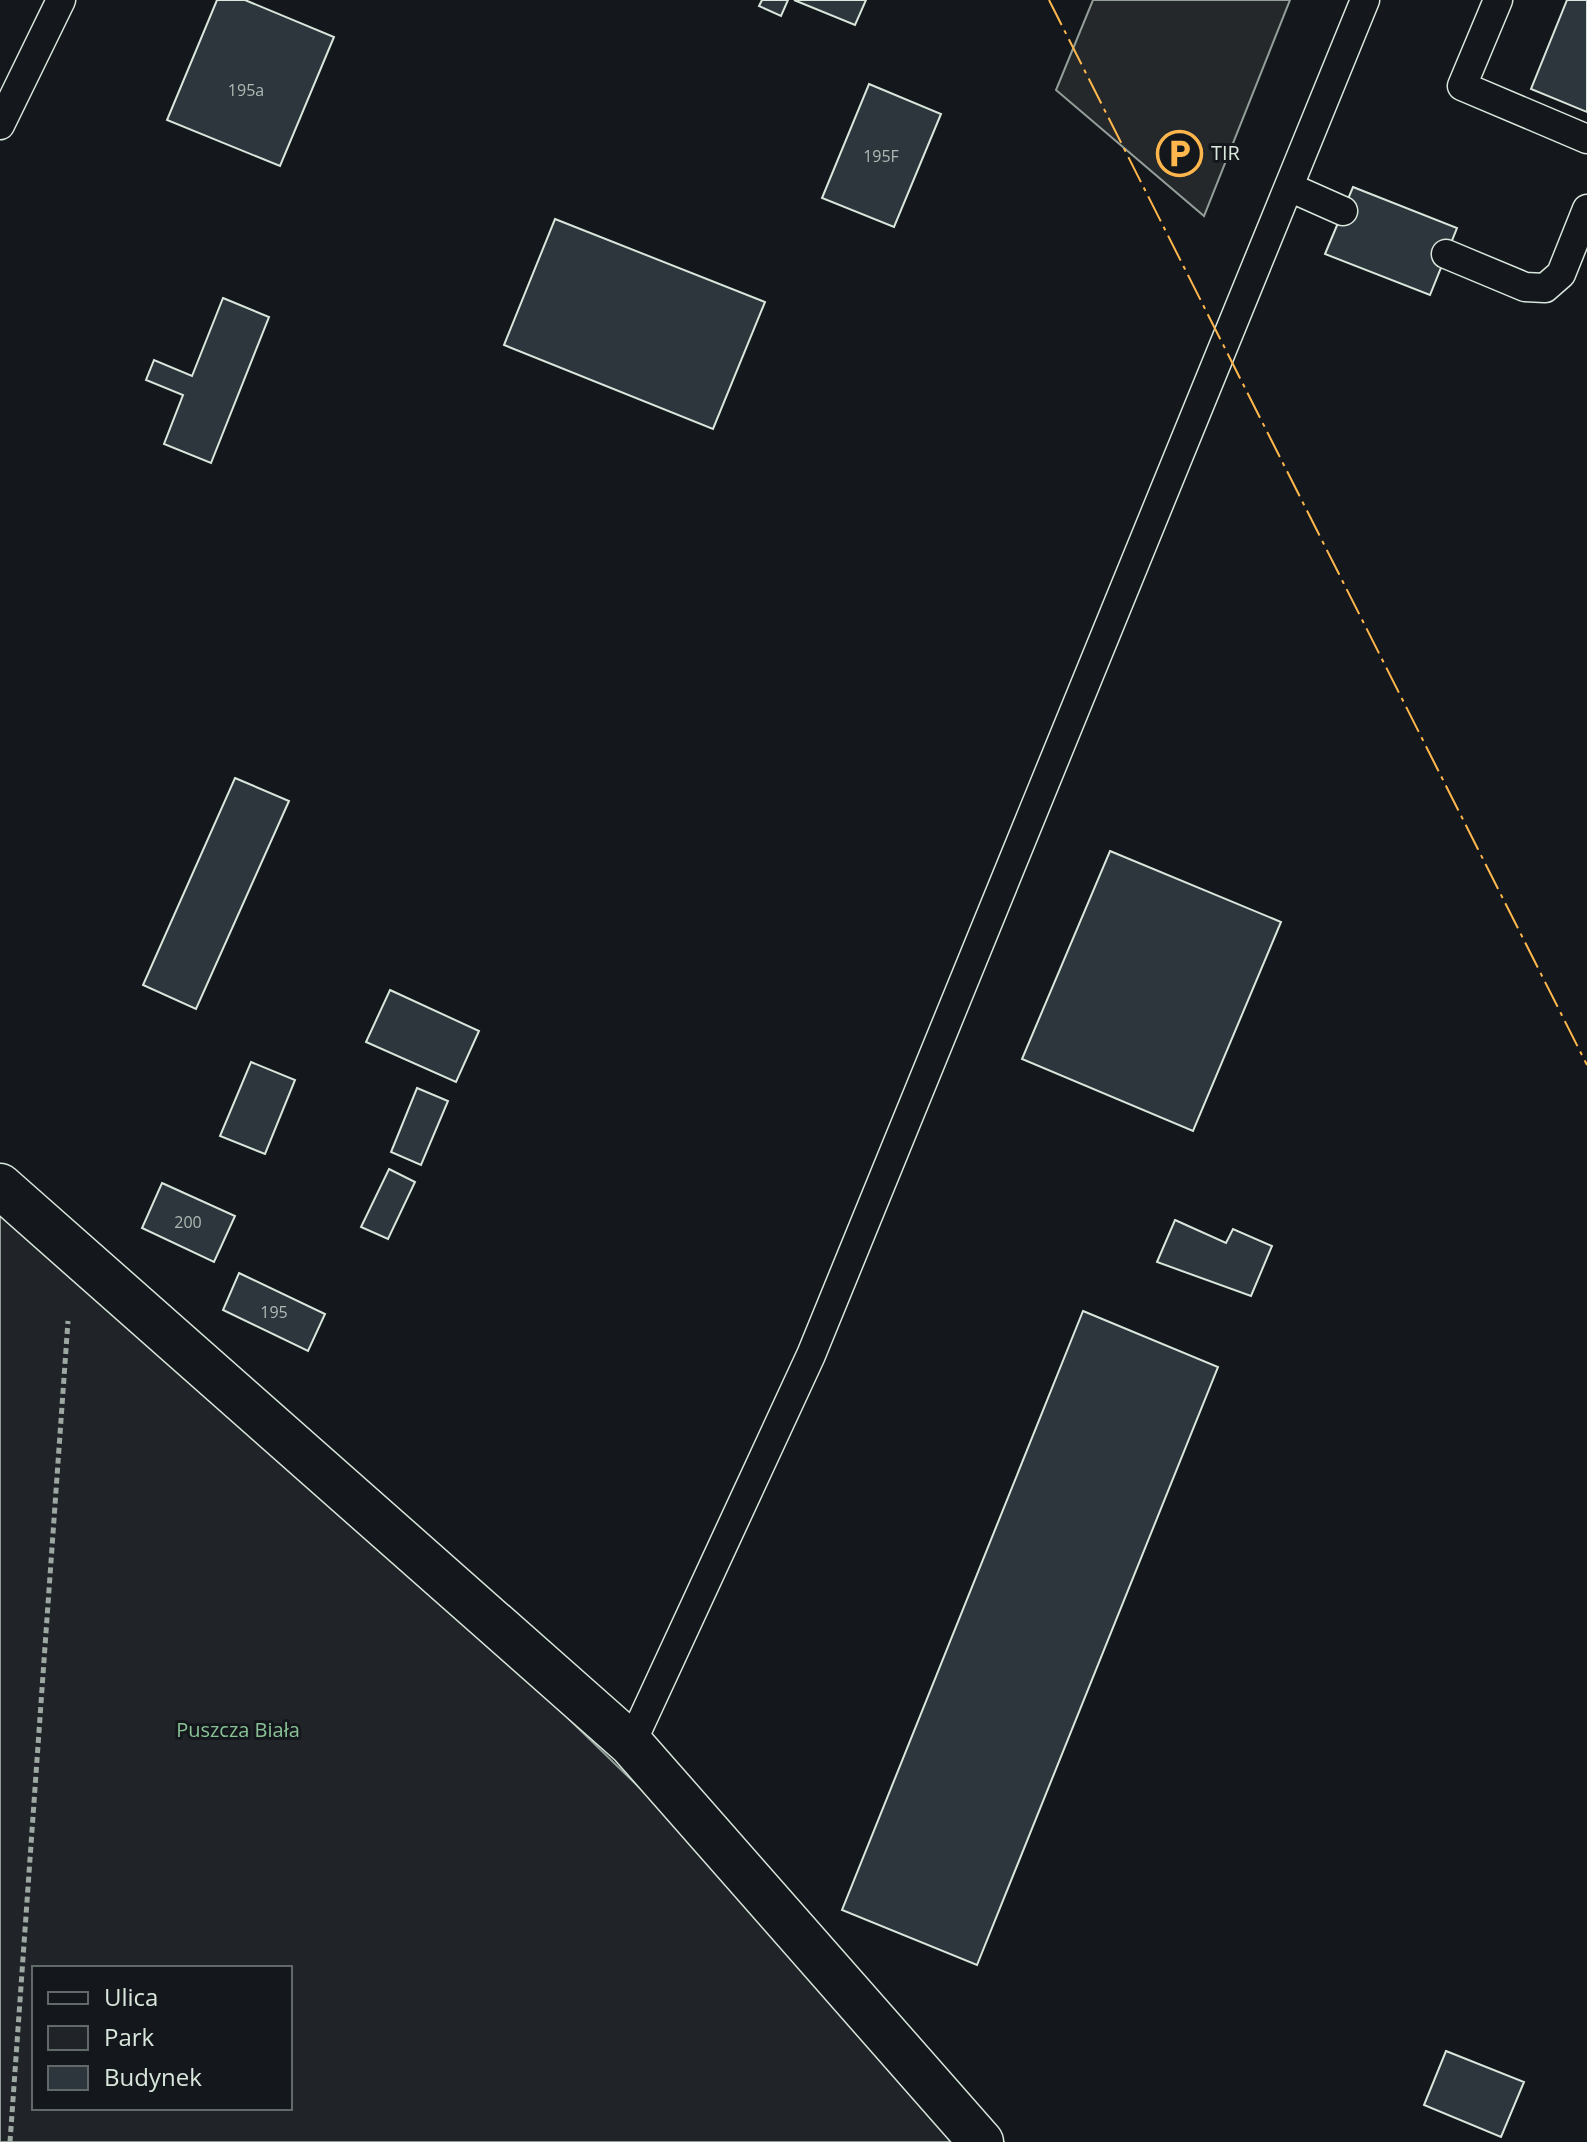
<svg xmlns="http://www.w3.org/2000/svg" width="1587" height="2142" font-family="'Open Sans',sans-serif">
<style>
.green{fill:#202428;stroke:#939e99;stroke-width:2;fill-rule:evenodd}
.parking{fill:#24282b;stroke:#939e99;stroke-width:2}
.building{fill:#2c363c;stroke:#d8e6dc;stroke-width:2}
.lines{fill:none;stroke-linecap:round;stroke-linejoin:round}
.service-casing{stroke:#d8e6dc;stroke-width:31}
.minor-casing{stroke:#d8e6dc;stroke-width:47}
.path{stroke:#9da8a2;stroke-width:5;stroke-dasharray:6 4;stroke-linecap:butt}
.service{stroke:#14181c;stroke-width:28}
.minor{stroke:#14181c;stroke-width:44}
.power{stroke:#ffb74d;stroke-width:2;stroke-dasharray:28 6 4 6;stroke-linecap:butt}
.labels{text-anchor:middle;stroke-width:6;stroke-linejoin:round;paint-order:stroke}
.number-label{font-size:16px;fill:#adbab4}
.poi-label{font-size:20px;fill:#d8e6dc;stroke:#14181c;text-anchor:start}
.park-label{font-size:20px;fill:#8ac095;stroke:#14181c}
</style>
<rect width="100%" height="100%" fill="#14181c"/>
<path class="green" d="M 0,1166 L 1004,2142 L 0,2142 ZM 34,1968 L 290,1968 L 290,2108 L 34,2108 Z"/>
<path class="parking" d="M 1093,0 L 1290,0 L 1204,216 L 1056,90 Z"/>
<path class="building" d="M 217,0 L 245,0 L 334,37 L 280,166 L 167,120 Z
M 762,0 L 788,0 L 781,16 L 759,6 Z
M 794,0 L 866,0 L 855,25 Z
M 1567,0 L 1587,0 L 1587,112 L 1531,89 Z
M 869,84 L 941,114 L 894,227 L 822,198 Z
M 1353,187 L 1457,228 L 1430,295 L 1325,254 Z
M 555,219 L 765,302 L 713,429 L 504,345 Z
M 223,298 L 269,317 L 211,463 L 164,444 L 183,395 L 146,380 L 154,360 L 192,376 Z
M 235,778 L 289,801 L 196,1009 L 143,985 Z
M 1110,851 L 1281,922 L 1193,1131 L 1022,1059 Z
M 390,990 L 479,1031 L 456,1082 L 366,1042 Z
M 251,1062 L 295,1080 L 265,1154 L 220,1136 Z
M 417,1088 L 448,1101 L 421,1165 L 391,1152 Z
M 389,1169 L 415,1182 L 388,1239 L 361,1227 Z
M 162,1183 L 235,1216 L 214,1262 L 142,1228 Z
M 1175,1220 L 1226,1243 L 1233,1229 L 1272,1246 L 1251,1296 L 1157,1262 Z
M 239,1273 L 325,1314 L 308,1351 L 223,1310 Z
M 1083,1311 L 1218,1367 L 977,1965 L 842,1910 Z
M 1446,2051 L 1524,2082 L 1501,2137 L 1424,2105 Z"/>
<g class="lines">
<defs>
<path id="service" d="M 1498,0 L 1462,86 L 1587,139
M 0,125 L 61,0
M 1289,187 L 1343,211
M 1446,254 L 1525,287 L 1545,288 L 1561,274 L 1587,209
M 631,1744 L 811,1355 L 1365,0"/>
<path id="minor" d="M 0,1186 L 631,1744 L 981,2142"/>
</defs>
<use href="#service" class="service-casing"/>
<use href="#minor" class="minor-casing"/>
<path class="path" d="M 10,2142 L 68,1321"/>
<use href="#service" class="service"/>
<use href="#minor" class="minor"/>
<path class="power" d="M 1049,0 L 1587,1065"/>
</g>
<defs>
<symbol id="parking-ring" viewBox="-11 -11 22 22"><circle r="9.5" fill="#14181c" stroke="#ffb74d" stroke-width="1.5"/><path d="M-3.5-5.5H1a3.5 3.5 0 0 1 0 7H-1V5.5H-3.5ZM-1-3.4V-.6H.8a1.4 1.4 0 0 0 0-2.8Z" fill="#ffb74d"/></symbol>
</defs>
<g fill-rule="evenodd">
<use href="#parking-ring" x="1154" y="128" width="51" height="51"/>
</g>
<g class="labels">
<g class="number-label">
<text x="246" y="96">195a</text>
<text x="881" y="162">195F</text>
<text x="188" y="1228">200</text>
<text x="274" y="1318">195</text>
</g>
<g class="poi-label">
<text x="1211" y="160">TIR</text>
</g>
<g class="park-label">
<text x="238" y="1737">Puszcza Biała</text>
</g>
</g>
<rect x="32" y="1966" width="260" height="144" fill="#14181c" stroke="#626a69" stroke-width="2"/>
<rect x="48" y="1992" width="40" height="12" fill="#14181c" stroke="#626a69" stroke-width="2"/>
<text x="104" y="2006" font-size="24" fill="#d8e6dc">Ulica</text>
<rect x="48" y="2026" width="40" height="24" fill="#202428" stroke="#626a69" stroke-width="2"/>
<text x="104" y="2046" font-size="24" fill="#d8e6dc">Park</text>
<rect x="48" y="2066" width="40" height="24" fill="#2c363c" stroke="#626a69" stroke-width="2"/>
<text x="104" y="2086" font-size="24" fill="#d8e6dc">Budynek</text>
</svg>
